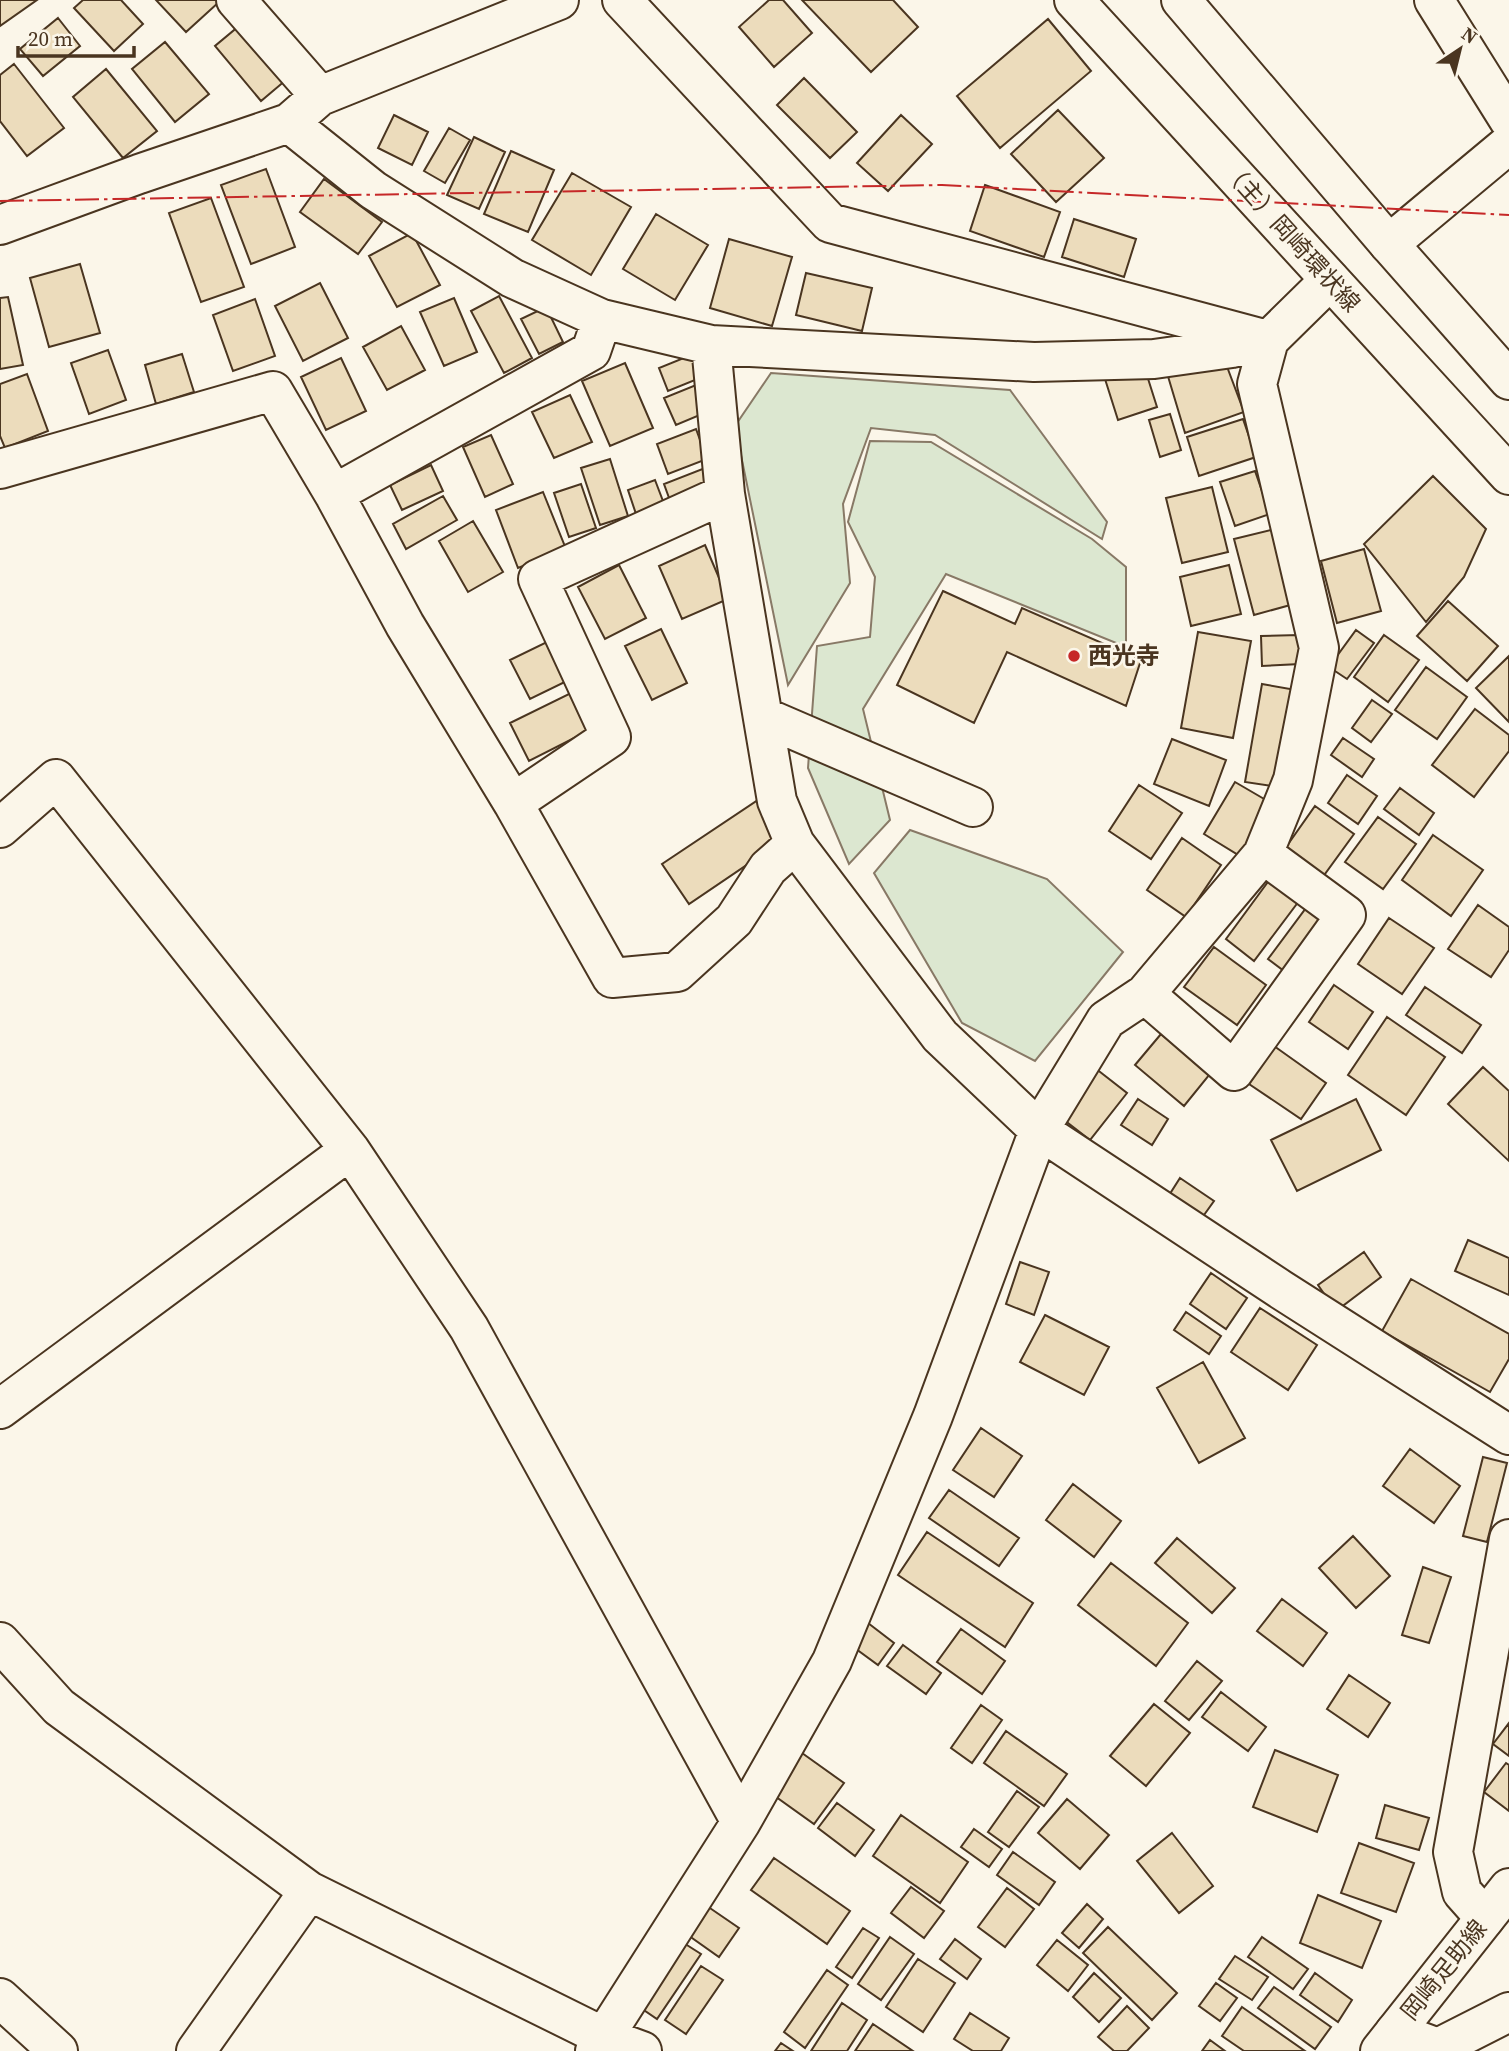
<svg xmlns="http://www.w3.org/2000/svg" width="1509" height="2051" font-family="'Source Serif 4','Noto Sans JP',serif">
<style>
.green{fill:#dce7d0;stroke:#887966;stroke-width:2}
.building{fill:#ecdcbc;stroke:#4a3520;stroke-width:2}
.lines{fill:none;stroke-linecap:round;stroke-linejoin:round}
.minor-casing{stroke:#4a3520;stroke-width:42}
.major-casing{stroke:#4a3520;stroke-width:42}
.minor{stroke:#fbf6e9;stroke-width:38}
.major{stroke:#fbf6e9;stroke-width:38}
.power{stroke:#c62828;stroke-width:2;stroke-dasharray:24 5 3.5 5;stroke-linecap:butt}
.poi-dot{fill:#c62828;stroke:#fbf6e9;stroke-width:2.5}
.labels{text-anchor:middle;stroke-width:5;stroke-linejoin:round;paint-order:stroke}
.street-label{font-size:24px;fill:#4a3520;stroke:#fbf6e9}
.poi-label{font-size:24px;font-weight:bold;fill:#4a3520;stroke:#fbf6e9;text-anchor:start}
</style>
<rect width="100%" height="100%" fill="#fbf6e9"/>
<path class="green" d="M 771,373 L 1010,390 L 1107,522 L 1102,539 L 935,435 L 871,428 L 843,504 L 850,583 L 788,685 L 735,426 Z
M 870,441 L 931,442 L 1092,539 L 1126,567 L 1126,647 L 946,574 L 863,709 L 890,820 L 849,864 L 808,768 L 817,646 L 870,637 L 875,577 L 848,522 Z
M 910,830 L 1047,879 L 1123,952 L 1035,1061 L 962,1023 L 874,873 Z"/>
<path class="building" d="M 0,0 L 37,0 L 0,26 Z
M 83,0 L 121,0 L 143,24 L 114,51 L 74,8 Z
M 156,0 L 217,0 L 219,2 L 186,32 Z
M 769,0 L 783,0 L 812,33 L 774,67 L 739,27 Z
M 802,0 L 893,0 L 918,27 L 871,72 Z
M 58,18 L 80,46 L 43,76 L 20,49 Z
M 1048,19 L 1091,71 L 1000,148 L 957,96 Z
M 239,26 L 286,80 L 261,101 L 215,46 Z
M 165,42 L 209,94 L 175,122 L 132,69 Z
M 14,64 L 64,128 L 27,156 L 0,121 L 0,75 Z
M 106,69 L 157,131 L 123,158 L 73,97 Z
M 804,78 L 857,132 L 830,158 L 777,105 Z
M 1058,110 L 1104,158 L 1056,202 L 1011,154 Z
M 394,115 L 428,132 L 412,165 L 378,148 Z
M 901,115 L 932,144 L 888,191 L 857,163 Z
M 449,128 L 470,140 L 445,183 L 424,171 Z
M 474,137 L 505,152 L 479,209 L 447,195 Z
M 511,151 L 554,170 L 528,232 L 484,214 Z
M 266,169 L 295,247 L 251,264 L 221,185 Z
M 572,173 L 631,207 L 591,275 L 532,240 Z
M 324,179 L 382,222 L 358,254 L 300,212 Z
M 985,185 L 1060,212 L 1044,257 L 970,231 Z
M 211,198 L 244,287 L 201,302 L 169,213 Z
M 656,214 L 708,245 L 675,300 L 623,269 Z
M 1074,219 L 1136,239 L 1124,277 L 1062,257 Z
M 412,233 L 440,285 L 397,307 L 369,256 Z
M 729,239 L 792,257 L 772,326 L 710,308 Z
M 80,264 L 100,333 L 49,347 L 30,278 Z
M 806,273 L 872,288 L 862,331 L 796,315 Z
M 320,283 L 348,338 L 303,361 L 275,306 Z
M 499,296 L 532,358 L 504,373 L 471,311 Z
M 8,297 L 23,365 L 0,369 L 0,298 Z
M 454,298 L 477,352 L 444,366 L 420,312 Z
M 255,299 L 275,356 L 233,371 L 213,315 Z
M 546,307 L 563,342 L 539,354 L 521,319 Z
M 401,326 L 425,370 L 387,390 L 363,347 Z
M 108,350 L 126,400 L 89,414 L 71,363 Z
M 182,354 L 194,392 L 156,404 L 145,365 Z
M 691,355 L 700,378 L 668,391 L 659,368 Z
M 1223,356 L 1244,412 L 1185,433 L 1167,373 Z
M 341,358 L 366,411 L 326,430 L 301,377 Z
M 625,363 L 653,428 L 610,446 L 582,381 Z
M 1144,366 L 1157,407 L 1118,420 L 1105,379 Z
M 27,374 L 48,431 L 5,448 L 0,436 L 0,384 Z
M 696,385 L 707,412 L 676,425 L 664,398 Z
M 570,395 L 592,442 L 554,458 L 532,412 Z
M 1170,414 L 1181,450 L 1160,457 L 1149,420 Z
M 1243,419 L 1256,457 L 1199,476 L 1187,437 Z
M 696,429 L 707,459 L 668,474 L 657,444 Z
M 491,435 L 513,484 L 485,497 L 463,447 Z
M 610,459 L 628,516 L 600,525 L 581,468 Z
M 431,465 L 443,491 L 402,510 L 390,485 Z
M 705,468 L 714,490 L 672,506 L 664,484 Z
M 1255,471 L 1270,514 L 1235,526 L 1220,482 Z
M 1433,476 L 1486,529 L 1464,577 L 1426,622 L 1364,544 Z
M 655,480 L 666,509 L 638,520 L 628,490 Z
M 581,484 L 596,528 L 569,537 L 554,493 Z
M 1212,487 L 1228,552 L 1182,563 L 1166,498 Z
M 543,492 L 566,549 L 518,568 L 496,510 Z
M 443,496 L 457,520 L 406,549 L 393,524 Z
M 473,521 L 503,572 L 468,592 L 439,541 Z
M 1275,529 L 1294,604 L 1254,615 L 1234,539 Z
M 705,545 L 728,599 L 682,619 L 659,566 Z
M 1364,549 L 1381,611 L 1337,623 L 1321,561 Z
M 619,565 L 646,618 L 605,639 L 578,587 Z
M 1229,565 L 1241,614 L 1191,626 L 1180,577 Z
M 943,591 L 1015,624 L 1022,608 L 1141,660 L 1126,706 L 1007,652 L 974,723 L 897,685 Z
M 1448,601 L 1498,646 L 1467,681 L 1417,636 Z
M 661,629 L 687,683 L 652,700 L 625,646 Z
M 1356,630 L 1374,643 L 1347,679 L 1329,667 Z
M 1198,632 L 1251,641 L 1233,738 L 1181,728 Z
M 1299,635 L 1300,664 L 1262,666 L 1261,636 Z
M 1384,635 L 1419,660 L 1388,702 L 1354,677 Z
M 553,639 L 573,678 L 530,699 L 510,660 Z
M 1509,656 L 1509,722 L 1476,688 Z
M 1426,667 L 1467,697 L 1437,739 L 1395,710 Z
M 1262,684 L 1296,690 L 1279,787 L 1245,782 Z
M 575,691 L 594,728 L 529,761 L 510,723 Z
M 1372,700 L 1392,714 L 1371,742 L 1352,728 Z
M 1475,709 L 1509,735 L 1509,751 L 1474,797 L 1432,765 Z
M 1343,738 L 1374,759 L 1362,777 L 1331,755 Z
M 1172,739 L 1226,760 L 1209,806 L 1154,784 Z
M 1347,775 L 1377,796 L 1358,824 L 1328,803 Z
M 1235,782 L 1271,803 L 1240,856 L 1204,834 Z
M 1139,785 L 1182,813 L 1151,859 L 1109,831 Z
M 1400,788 L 1434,813 L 1419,835 L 1384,809 Z
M 758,800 L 785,839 L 689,904 L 662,864 Z
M 1315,806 L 1354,834 L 1322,878 L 1284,850 Z
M 1378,817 L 1416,844 L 1383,889 L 1345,862 Z
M 1433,835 L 1483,870 L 1451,916 L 1402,880 Z
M 1182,838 L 1221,865 L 1186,917 L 1147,890 Z
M 1273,875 L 1302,897 L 1254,961 L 1226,939 Z
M 1309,904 L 1333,921 L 1292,977 L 1268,959 Z
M 1478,905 L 1509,927 L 1509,950 L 1491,977 L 1448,949 Z
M 1389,918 L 1434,948 L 1402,994 L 1358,964 Z
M 1214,947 L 1266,985 L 1237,1025 L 1184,987 Z
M 1334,985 L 1373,1012 L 1348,1049 L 1309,1022 Z
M 1425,987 L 1481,1025 L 1462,1053 L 1406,1015 Z
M 1387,1017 L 1445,1057 L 1406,1115 L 1348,1075 Z
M 1161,1034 L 1210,1074 L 1184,1106 L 1135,1065 Z
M 1274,1046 L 1326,1083 L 1301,1119 L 1249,1084 Z
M 1483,1067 L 1509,1091 L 1509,1161 L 1448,1104 Z
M 1095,1068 L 1127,1093 L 1090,1140 L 1059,1116 Z
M 1138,1099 L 1168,1119 L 1152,1145 L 1121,1125 Z
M 1356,1099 L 1381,1150 L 1297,1191 L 1271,1140 Z
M 1180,1178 L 1214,1201 L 1199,1222 L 1166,1200 Z
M 1468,1240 L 1509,1258 L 1509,1295 L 1455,1271 Z
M 1364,1252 L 1381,1277 L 1336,1311 L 1318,1285 Z
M 1020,1262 L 1049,1272 L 1034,1315 L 1006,1304 Z
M 1211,1273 L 1247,1298 L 1226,1329 L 1190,1304 Z
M 1411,1279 L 1509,1334 L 1509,1359 L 1490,1392 L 1382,1331 Z
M 1260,1308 L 1317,1345 L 1288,1390 L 1231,1352 Z
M 1186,1312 L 1221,1336 L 1209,1354 L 1174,1330 Z
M 1045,1315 L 1109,1347 L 1084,1395 L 1020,1362 Z
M 1203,1362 L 1245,1438 L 1199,1463 L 1157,1388 Z
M 981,1428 L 1022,1456 L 994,1497 L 953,1470 Z
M 1410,1449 L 1460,1486 L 1434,1523 L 1383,1486 Z
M 1483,1457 L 1507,1463 L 1487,1542 L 1463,1536 Z
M 1073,1484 L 1121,1521 L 1094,1557 L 1046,1520 Z
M 949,1490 L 1019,1538 L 999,1566 L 929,1518 Z
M 927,1532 L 1033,1603 L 1005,1647 L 898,1575 Z
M 1353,1536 L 1390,1576 L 1356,1608 L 1319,1568 Z
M 1177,1538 L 1235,1588 L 1212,1613 L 1155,1563 Z
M 1111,1563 L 1188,1623 L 1156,1666 L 1078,1605 Z
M 1423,1567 L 1451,1577 L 1429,1643 L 1402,1635 Z
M 1282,1599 L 1327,1633 L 1303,1666 L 1257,1631 Z
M 868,1623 L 894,1643 L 878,1665 L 852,1646 Z
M 961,1629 L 1005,1661 L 982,1694 L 937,1662 Z
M 903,1645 L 941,1673 L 926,1694 L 887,1666 Z
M 1197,1661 L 1222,1681 L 1189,1720 L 1165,1701 Z
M 1349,1675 L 1390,1703 L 1368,1737 L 1327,1709 Z
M 1221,1692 L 1266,1727 L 1248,1751 L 1202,1717 Z
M 1154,1704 L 1190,1733 L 1146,1786 L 1110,1756 Z
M 981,1705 L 1002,1720 L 972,1763 L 951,1748 Z
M 1509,1723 L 1509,1756 L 1493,1744 Z
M 1006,1731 L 1067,1774 L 1044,1806 L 984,1763 Z
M 1275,1750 L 1338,1775 L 1317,1832 L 1253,1807 Z
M 802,1753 L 844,1783 L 814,1824 L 772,1794 Z
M 1506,1763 L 1509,1765 L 1509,1811 L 1484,1792 Z
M 1017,1791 L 1039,1807 L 1009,1847 L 988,1832 Z
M 1067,1799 L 1109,1835 L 1080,1869 L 1038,1833 Z
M 837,1803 L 874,1830 L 855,1856 L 818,1828 Z
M 1385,1805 L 1429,1818 L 1419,1850 L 1376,1838 Z
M 901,1815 L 968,1862 L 940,1903 L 873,1856 Z
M 974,1829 L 1002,1849 L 989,1867 L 961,1847 Z
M 1172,1833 L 1213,1886 L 1179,1913 L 1137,1861 Z
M 1359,1843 L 1414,1863 L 1396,1912 L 1341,1893 Z
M 1013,1852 L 1055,1882 L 1039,1905 L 997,1875 Z
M 774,1858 L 850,1911 L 827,1944 L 751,1890 Z
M 911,1887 L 944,1911 L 924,1938 L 891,1913 Z
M 1007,1888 L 1034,1909 L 1005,1947 L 978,1927 Z
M 1318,1895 L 1381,1921 L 1362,1968 L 1300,1943 Z
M 704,1904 L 739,1928 L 719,1957 L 685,1933 Z
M 1087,1904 L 1103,1919 L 1079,1948 L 1062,1933 Z
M 1108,1927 L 1177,1993 L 1152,2020 L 1083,1953 Z
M 863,1928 L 879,1938 L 852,1978 L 836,1967 Z
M 890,1937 L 914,1954 L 881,2000 L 858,1984 Z
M 1262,1937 L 1308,1969 L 1293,1989 L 1248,1957 Z
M 955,1939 L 981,1959 L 967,1979 L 940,1959 Z
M 679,1940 L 701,1954 L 657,2019 L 635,2004 Z
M 1057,1940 L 1088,1965 L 1068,1991 L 1037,1965 Z
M 1235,1956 L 1268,1977 L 1252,2000 L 1219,1979 Z
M 918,1959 L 955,1983 L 923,2032 L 886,2007 Z
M 701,1966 L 723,1980 L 686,2034 L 665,2020 Z
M 827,1970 L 848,1985 L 805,2048 L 784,2032 Z
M 1094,1973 L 1121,1998 L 1099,2022 L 1073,1997 Z
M 1315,1973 L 1352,2000 L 1338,2022 L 1300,1995 Z
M 1216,1983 L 1237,1998 L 1220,2021 L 1199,2006 Z
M 1274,1987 L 1331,2027 L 1315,2049 L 1258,2008 Z
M 842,2003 L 867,2020 L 847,2051 L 811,2051 Z
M 1127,2006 L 1149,2028 L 1127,2051 L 1114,2051 L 1098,2037 Z
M 1242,2007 L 1305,2051 L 1244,2051 L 1222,2036 Z
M 970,2013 L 1009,2038 L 1001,2051 L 973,2051 L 954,2039 Z
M 873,2024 L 913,2051 L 855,2051 Z
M 1210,2040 L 1225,2051 L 1202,2051 Z
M 781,2043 L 793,2051 L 775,2051 Z"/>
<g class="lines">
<defs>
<path id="minor" d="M 236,0 L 320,96
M 622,0 L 830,223 L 1260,338
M 1434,0 L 1509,120
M 289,123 L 373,190 L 512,278 L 602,319 L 711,345 L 1034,362 L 1154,359 L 1232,348 L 1269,340
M 0,225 L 139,174 L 289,123 L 320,96 L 559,0
M 1389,244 L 1509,144
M 602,319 L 591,351 L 334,494 L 405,625 L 513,803 L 611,737 L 538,579 L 725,494
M 0,469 L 273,391 L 334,494
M 764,717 L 973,807
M 513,803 L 612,978 L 677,972 L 734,920 L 768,868 L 795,844 L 777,801 L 725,494 L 711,345
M 0,828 L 56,779 L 350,1150 L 469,1328 L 741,1822
M 795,844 L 940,1036 L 1039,1130 L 1280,1289 L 1509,1435
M 1145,994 L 1234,1071 L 1346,915 L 1263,854
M 0,1409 L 350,1150
M 0,1642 L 59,1707 L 309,1891 L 604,2037 L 642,2051
M 1485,1918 L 1462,1892 L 1453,1852 L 1509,1539
M 0,1998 L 58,2051
M 1395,2032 L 1438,2048 L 1509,2012
M 196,2051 L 309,1891
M 595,2051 L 741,1822 L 832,1661 L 933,1416 L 1039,1130 L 1106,1020 L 1145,994 L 1263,854 L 1293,780 L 1319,648 L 1257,384 L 1269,340 L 1330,280"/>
<path id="major" d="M 1074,0 L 1509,475
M 1181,0 L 1389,244 L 1509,380
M 1380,2051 L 1509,1888"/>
</defs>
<use href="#minor" class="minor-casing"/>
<use href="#major" class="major-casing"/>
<use href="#minor" class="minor"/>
<use href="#major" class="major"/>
<path class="power" d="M 0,201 L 942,185 L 1509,215"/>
</g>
<circle class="poi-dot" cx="1074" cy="656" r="7"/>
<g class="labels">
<g class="street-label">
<text transform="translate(1291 237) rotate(48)" y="8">（主）岡崎環状線</text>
<text transform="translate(1444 1970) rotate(-51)" y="8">岡崎足助線</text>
</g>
<g class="poi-label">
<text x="1088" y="664">西光寺</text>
</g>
</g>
<g transform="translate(1460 49) rotate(35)" stroke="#fbf6e9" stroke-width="5" paint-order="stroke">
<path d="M0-5L12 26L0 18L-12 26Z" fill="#4a3520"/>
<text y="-10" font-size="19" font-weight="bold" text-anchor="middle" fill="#4a3520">N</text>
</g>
<path d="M18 46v10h116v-10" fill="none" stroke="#4a3520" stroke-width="3.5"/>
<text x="28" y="46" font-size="21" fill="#4a3520" stroke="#fbf6e9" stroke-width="5" paint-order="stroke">20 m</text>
</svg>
